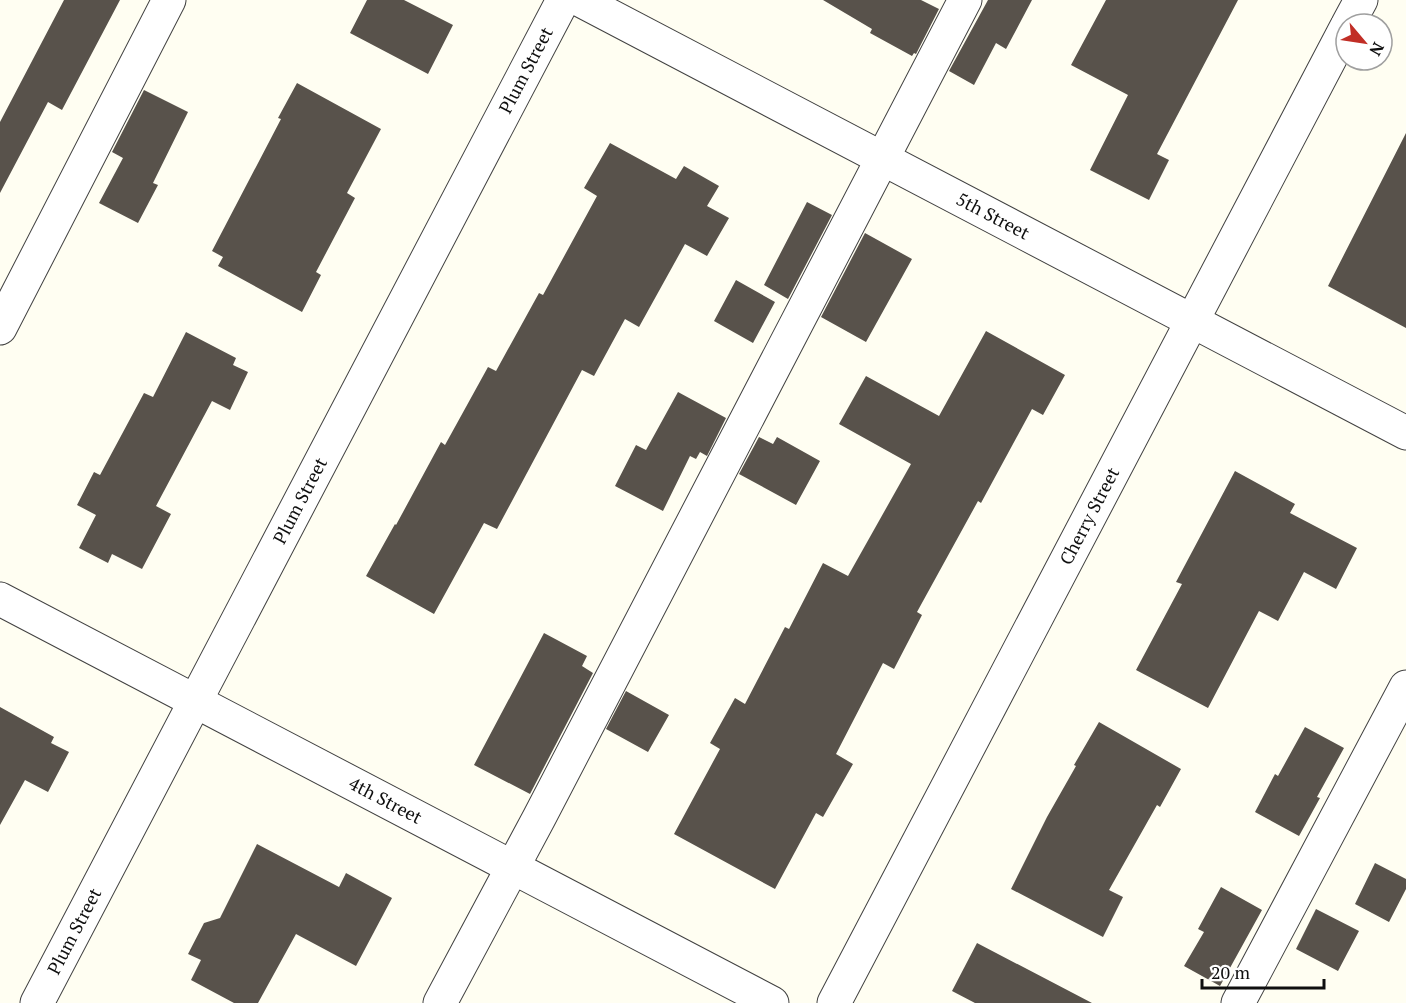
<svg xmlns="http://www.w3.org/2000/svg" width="1406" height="1003" font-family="'PT Serif',serif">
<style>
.building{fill:#58524b}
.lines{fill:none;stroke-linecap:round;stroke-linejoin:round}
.minor-casing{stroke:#424242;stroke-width:35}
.minor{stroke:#fff;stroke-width:33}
.labels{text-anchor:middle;stroke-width:6;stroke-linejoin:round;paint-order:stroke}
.street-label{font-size:18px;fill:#0f0f0f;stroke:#fff}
</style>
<rect width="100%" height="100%" fill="#fffef2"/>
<path class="building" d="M 64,0 L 120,0 L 62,110 L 48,102 L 0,193 L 0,122 Z
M 367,0 L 404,0 L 453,25 L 428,74 L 350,33 Z
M 823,0 L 921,0 L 939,9 L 916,54 L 914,53 L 912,56 L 870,33 L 872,29 Z
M 988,0 L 1032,0 L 1006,49 L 996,43 L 974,85 L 949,71 Z
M 1106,0 L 1238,0 L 1157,154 L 1169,160 L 1149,200 L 1090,170 L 1128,95 L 1071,65 Z
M 297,83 L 381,129 L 347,193 L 355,198 L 316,272 L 321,275 L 302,312 L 218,266 L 223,257 L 212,251 L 281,119 L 278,118 Z
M 144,90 L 188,112 L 153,183 L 158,185 L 138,223 L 99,203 L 123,158 L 112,152 Z
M 1406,133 L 1406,328 L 1328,286 Z
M 610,143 L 676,179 L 684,166 L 719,186 L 707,206 L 729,218 L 707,256 L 685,244 L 639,327 L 625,319 L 594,376 L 582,370 L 497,529 L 484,523 L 434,614 L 366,576 L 395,524 L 396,525 L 441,442 L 445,445 L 488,367 L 496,371 L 539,293 L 543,295 L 597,196 L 584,188 Z
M 807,202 L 832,215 L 788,299 L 764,285 Z
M 865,233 L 912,259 L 866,342 L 821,317 Z
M 736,280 L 775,302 L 753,343 L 714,321 Z
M 986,331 L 1065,375 L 1043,415 L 1032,409 L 981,503 L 978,501 L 917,612 L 922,615 L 894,669 L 883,663 L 836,754 L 853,764 L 823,817 L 816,813 L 775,889 L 674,834 L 720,749 L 710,743 L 735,698 L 745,704 L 785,627 L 789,629 L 823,563 L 848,576 L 911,464 L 839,424 L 866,376 L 939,416 Z
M 186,332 L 236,358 L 233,365 L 248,372 L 230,410 L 212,401 L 156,506 L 171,514 L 142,569 L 112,554 L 108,563 L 79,548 L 96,515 L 77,505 L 94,472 L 100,475 L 144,393 L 153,397 Z
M 678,392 L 726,418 L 707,456 L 700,452 L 696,459 L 690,456 L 663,511 L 615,486 L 636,445 L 646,450 Z
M 759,437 L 773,444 L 777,437 L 820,461 L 796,505 L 739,474 Z
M 1235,471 L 1295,504 L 1290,513 L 1357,548 L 1336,589 L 1304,572 L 1278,621 L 1259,611 L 1208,708 L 1136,670 L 1182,584 L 1176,582 Z
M 544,633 L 587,656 L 582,666 L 593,673 L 530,794 L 474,765 Z
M 626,691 L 669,715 L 648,752 L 606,729 Z
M 0,707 L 54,737 L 51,743 L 69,752 L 48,792 L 25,780 L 0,825 Z
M 1099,722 L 1181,769 L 1160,807 L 1157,805 L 1109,890 L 1123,897 L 1103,937 L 1011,889 L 1047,817 L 1076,766 L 1074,765 Z
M 1305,727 L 1344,748 L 1317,797 L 1320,798 L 1299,836 L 1255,812 L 1275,774 L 1278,776 Z
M 257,844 L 339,887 L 346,873 L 392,898 L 356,966 L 296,934 L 258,1003 L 234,1003 L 191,980 L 201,960 L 188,954 L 204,923 L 220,918 Z
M 1375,863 L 1406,879 L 1406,889 L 1389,922 L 1355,904 Z
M 1221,887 L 1262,910 L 1220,986 L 1184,966 L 1204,932 L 1198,929 Z
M 1316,909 L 1359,931 L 1338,971 L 1296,949 Z
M 977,943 L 1092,1003 L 975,1003 L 952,991 Z"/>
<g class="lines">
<defs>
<g id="minor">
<path id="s1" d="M 580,0 L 1406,433"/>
<path d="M 1348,24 L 1361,0"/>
<path d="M 0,328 L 169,0"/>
<path id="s2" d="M 0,599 L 772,1003"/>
<path id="s3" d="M 37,1003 L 563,0"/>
<path d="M 440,1003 L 539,818 L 965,0"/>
<path id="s4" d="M 834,1003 L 1346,28"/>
<path d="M 1238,1003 L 1406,687"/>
</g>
</defs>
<use href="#minor" class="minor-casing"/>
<use href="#minor" class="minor"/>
</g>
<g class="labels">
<g class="street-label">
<text dy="6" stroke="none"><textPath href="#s3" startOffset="1053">Plum Street</textPath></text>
<text dy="6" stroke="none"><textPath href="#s1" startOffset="466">5th Street</textPath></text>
<text dy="6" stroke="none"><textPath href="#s3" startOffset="567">Plum Street</textPath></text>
<text dy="6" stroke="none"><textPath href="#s4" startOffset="550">Cherry Street</textPath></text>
<text dy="6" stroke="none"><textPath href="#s2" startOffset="435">4th Street</textPath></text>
<text dy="6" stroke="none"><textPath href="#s3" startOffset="81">Plum Street</textPath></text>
</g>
</g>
<g transform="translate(1364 42) rotate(119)"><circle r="28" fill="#ffffff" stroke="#9f9f9f" stroke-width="1.5"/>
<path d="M0-4.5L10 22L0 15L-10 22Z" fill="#c12e26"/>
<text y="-9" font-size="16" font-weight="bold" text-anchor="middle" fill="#0f0f0f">N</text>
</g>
<path d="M1202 979v9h122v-9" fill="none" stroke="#0f0f0f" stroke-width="3"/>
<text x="1211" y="979" font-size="18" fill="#0f0f0f" stroke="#ffffff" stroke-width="4.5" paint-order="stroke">20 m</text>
</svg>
